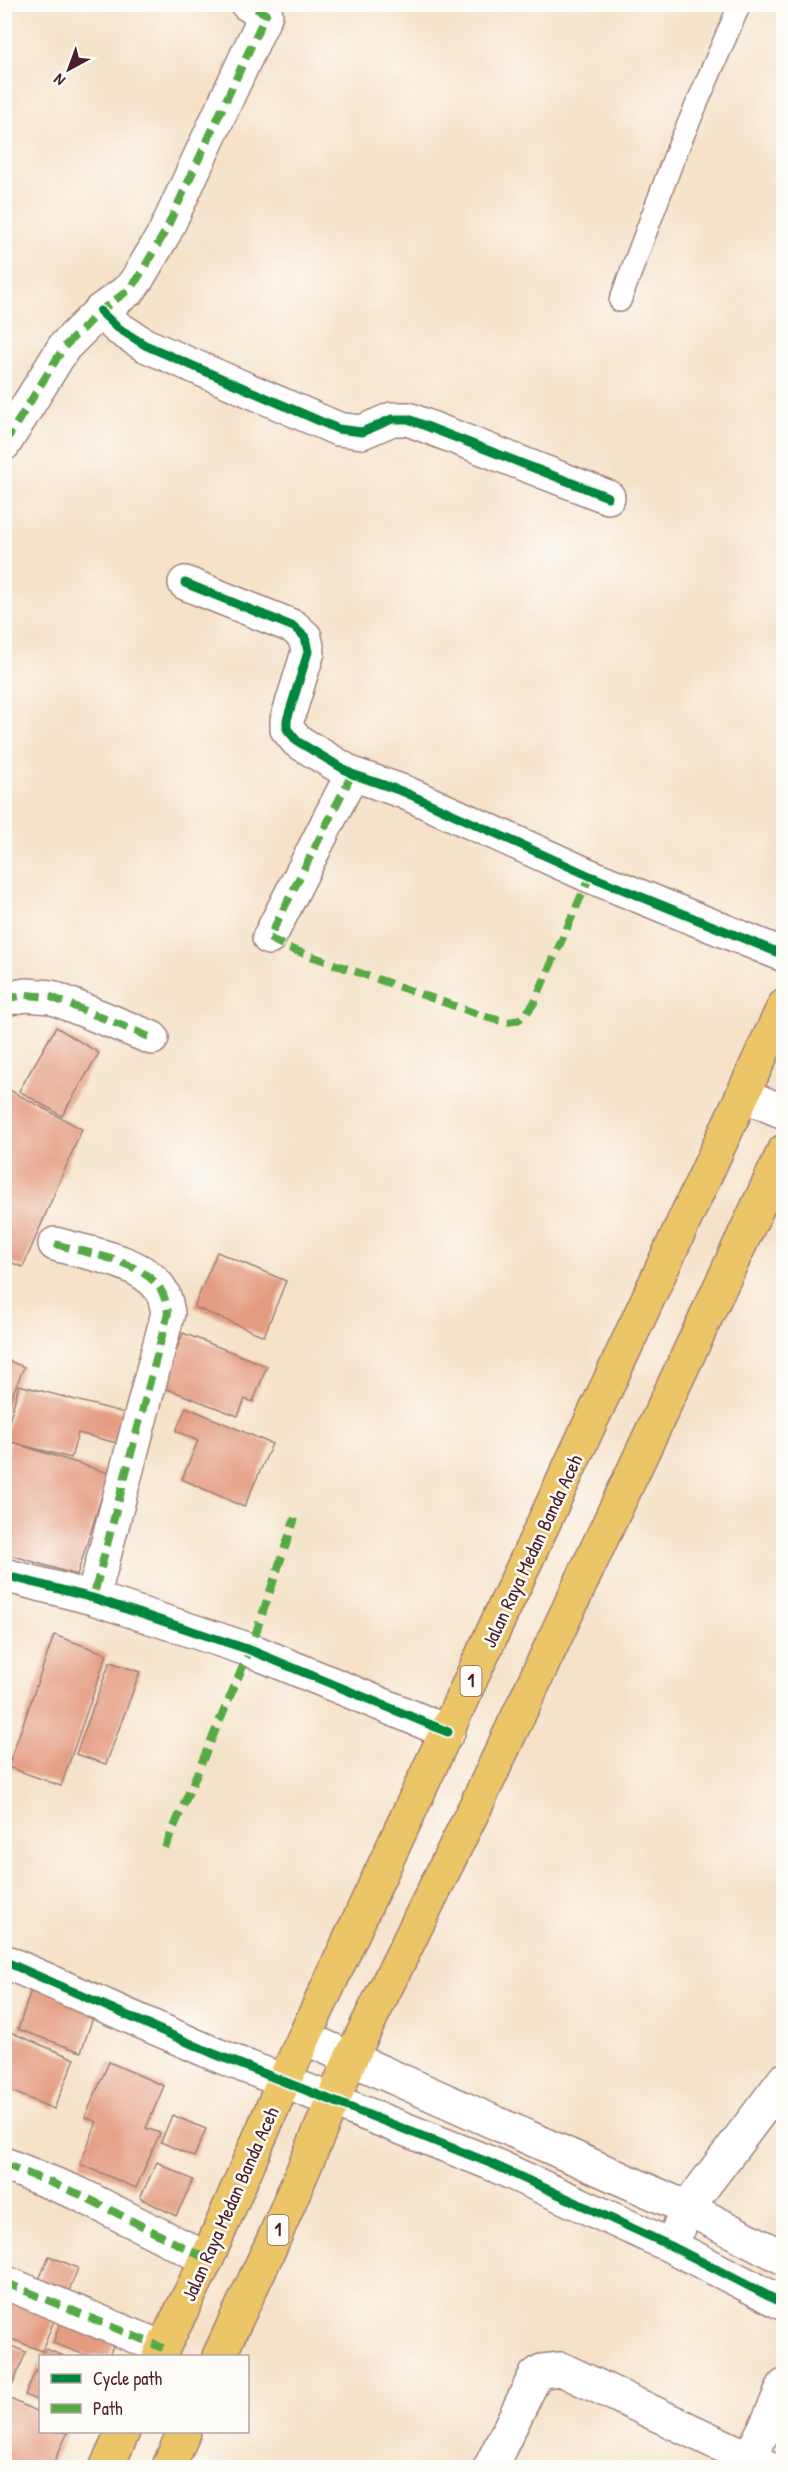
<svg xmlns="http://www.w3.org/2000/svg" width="788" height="2472" font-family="'Patrick Hand',sans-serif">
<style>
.building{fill:#e49c81}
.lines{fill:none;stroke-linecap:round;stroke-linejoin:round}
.lane-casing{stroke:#a0807a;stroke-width:24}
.street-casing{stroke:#a0807a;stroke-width:36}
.highway-casing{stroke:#a0807a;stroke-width:36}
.lane{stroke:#fff;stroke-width:21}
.street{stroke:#fff;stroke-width:33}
.highway{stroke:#edc569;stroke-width:33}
.quiet{stroke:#57aa44;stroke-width:8;stroke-dasharray:15 8;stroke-linecap:butt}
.cycleway-casing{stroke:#fdfcf7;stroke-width:13}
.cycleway{stroke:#00873e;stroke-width:9}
.labels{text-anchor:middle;stroke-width:5;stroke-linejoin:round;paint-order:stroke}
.shield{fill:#fdfcf7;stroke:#806168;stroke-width:1.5}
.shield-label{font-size:18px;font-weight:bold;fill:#4a1f2b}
.street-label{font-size:20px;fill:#4a1f2b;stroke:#fdfcf7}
</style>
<rect width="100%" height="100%" fill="#fdfcf7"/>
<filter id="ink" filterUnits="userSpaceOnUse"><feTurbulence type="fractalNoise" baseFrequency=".0167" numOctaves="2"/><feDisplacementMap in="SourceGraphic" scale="12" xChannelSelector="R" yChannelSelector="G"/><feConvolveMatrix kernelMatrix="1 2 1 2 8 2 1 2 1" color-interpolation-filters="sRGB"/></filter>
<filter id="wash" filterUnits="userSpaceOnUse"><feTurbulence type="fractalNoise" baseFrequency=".008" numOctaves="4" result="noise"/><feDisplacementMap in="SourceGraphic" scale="24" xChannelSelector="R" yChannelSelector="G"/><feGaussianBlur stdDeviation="1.35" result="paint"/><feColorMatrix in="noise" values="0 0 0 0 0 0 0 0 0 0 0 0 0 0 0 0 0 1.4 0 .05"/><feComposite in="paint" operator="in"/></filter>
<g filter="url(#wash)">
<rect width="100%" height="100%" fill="#f5e2c9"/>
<g id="blocks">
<path class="building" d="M 56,1027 L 99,1053 L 62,1116 L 19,1091 Z
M 4,1087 L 82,1129 L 23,1267 L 4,1260 Z
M 217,1252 L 286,1281 L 264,1336 L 194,1307 Z
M 183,1333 L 267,1366 L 253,1402 L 245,1399 L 238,1416 L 162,1387 Z
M 4,1359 L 24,1367 L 5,1413 L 4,1413 Z
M 19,1385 L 125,1413 L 117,1443 L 78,1433 L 71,1458 L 4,1440 Z
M 186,1407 L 272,1444 L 244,1507 L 182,1479 L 198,1441 L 176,1431 Z
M 10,1442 L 109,1473 L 77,1575 L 4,1553 L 4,1460 Z
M 54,1635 L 107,1654 L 61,1786 L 8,1767 Z
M 110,1662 L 140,1672 L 106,1764 L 76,1754 Z
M 32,1987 L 96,2009 L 81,2052 L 18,2029 Z
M 10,2032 L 75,2059 L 54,2109 L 4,2088 L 4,2045 Z
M 109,2062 L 164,2086 L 146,2128 L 160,2133 L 136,2188 L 80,2164 L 97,2122 L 85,2117 Z
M 172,2115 L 206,2129 L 194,2157 L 161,2142 Z
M 157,2162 L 193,2180 L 176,2216 L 140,2198 Z
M 49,2256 L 78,2268 L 65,2301 L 35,2289 Z
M 4,2298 L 55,2318 L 42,2351 L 4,2336 Z
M 61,2321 L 115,2341 L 109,2356 L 88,2356 L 53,2343 Z
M 4,2343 L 26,2352 L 13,2384 L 4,2380 Z
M 46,2349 L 64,2356 L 42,2356 Z
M 40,2361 L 40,2402 L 25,2395 Z
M 4,2396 L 40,2413 L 40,2432 L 68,2432 L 51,2468 L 4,2468 Z"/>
</g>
</g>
<g filter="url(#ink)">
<use href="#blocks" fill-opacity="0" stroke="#a0807a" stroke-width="1.5"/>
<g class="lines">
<defs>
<path id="lane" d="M 620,301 L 676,152 L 740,4"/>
<path id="street" d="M 100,311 L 118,328 L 145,345 L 338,429 L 362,432 L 392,419 L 408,419 L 608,497
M 4,444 L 64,347 L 100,311 L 130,289 L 138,278 L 165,232 L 266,14 L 247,4
M 185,583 L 294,627 L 305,637 L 308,652 L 287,720 L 287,729 L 297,741 L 352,774 L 404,792 L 590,876 L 784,955
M 269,938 L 352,774
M 4,999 L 26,995 L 51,997 L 152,1038
M 743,1095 L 784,1112
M 55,1244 C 85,1253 139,1260 159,1287 C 165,1295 166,1303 168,1313 L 93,1598
M 4,1575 L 93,1598 L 250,1650 L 448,1732
M 4,1961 L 212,2053 L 490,2163 L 671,2246 L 784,2304
M 305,2038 L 687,2208 L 784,2258
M 4,2164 L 79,2194 L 207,2259
M 679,2228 L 687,2208 L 784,2080
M 4,2282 L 163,2348
M 490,2468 L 535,2376 L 542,2371 L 561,2369 L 770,2468
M 744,2468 L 767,2424 L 784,2386"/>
<path id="highway" d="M 159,2356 L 207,2259 L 284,2081 L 784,1006
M 219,2356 L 272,2243 L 351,2058 L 481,1795 L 784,1151
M 106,2468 L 123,2432
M 168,2468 L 184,2432"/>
</defs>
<use href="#lane" class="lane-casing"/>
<use href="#street" class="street-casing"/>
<use href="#highway" class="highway-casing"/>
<use href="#lane" class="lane"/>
<use href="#street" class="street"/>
<use href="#highway" class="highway"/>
<path class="quiet" d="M 4,444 L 64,347 L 100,311 L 130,289 L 138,278 L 165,232 L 266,14 L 247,4
M 352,774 L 269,938 L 288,948 L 489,1018 C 513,1024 519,1025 534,1003 L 590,876
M 4,999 L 26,995 L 51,997 L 152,1038
M 55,1244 C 85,1253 139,1260 159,1287 C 165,1295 166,1303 168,1313 L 93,1598
M 165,1848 L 250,1650 L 295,1518
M 4,2164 L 79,2194 L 207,2259
M 4,2282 L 163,2348"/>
<defs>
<path id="cycleway" d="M 100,311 L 118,328 L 145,345 L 338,429 L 362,432 L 392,419 L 408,419 L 608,497
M 185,583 L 294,627 L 305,637 L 308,652 L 287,720 L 287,729 L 297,741 L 352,774 L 404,792 L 590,876 L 784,955
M 4,1575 L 93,1598 L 250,1650 L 448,1732
M 4,1961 L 212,2053 L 490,2163 L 671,2246 L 784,2304"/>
</defs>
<use href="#cycleway" class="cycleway-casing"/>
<use href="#cycleway" class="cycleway"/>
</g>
</g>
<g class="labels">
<g class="shield">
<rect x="460.5" y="1666" width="21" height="30" rx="4.5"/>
<rect x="267.5" y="2215" width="21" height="30" rx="4.5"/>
</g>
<g class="shield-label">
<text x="471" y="1687">1</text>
<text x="278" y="2236">1</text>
</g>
<g class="street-label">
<text transform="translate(532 1551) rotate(-65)" y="7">Jalan Raya Medan Banda Aceh</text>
<text transform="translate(230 2204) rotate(-66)" y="7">Jalan Raya Medan Banda Aceh</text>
</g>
</g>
<rect width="788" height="2472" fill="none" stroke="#fdfcf7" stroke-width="24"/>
<rect x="39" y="2355" width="210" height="78" fill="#fdfcf7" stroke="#b5a4a5" stroke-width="1.5"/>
<rect x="51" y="2374" width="30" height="9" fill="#00873e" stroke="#b5a4a5" stroke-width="1.5"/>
<text x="93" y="2385" font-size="18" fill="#4a1f2b">Cycle path</text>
<rect x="51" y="2404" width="30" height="9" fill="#57aa44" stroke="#b5a4a5" stroke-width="1.5"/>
<text x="93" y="2415" font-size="18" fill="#4a1f2b">Path</text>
<g transform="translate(69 69) rotate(221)" stroke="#fdfcf7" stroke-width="4.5" paint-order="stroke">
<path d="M0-4.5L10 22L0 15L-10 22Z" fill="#4a1f2b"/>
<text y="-9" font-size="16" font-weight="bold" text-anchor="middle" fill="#4a1f2b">N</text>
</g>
</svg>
